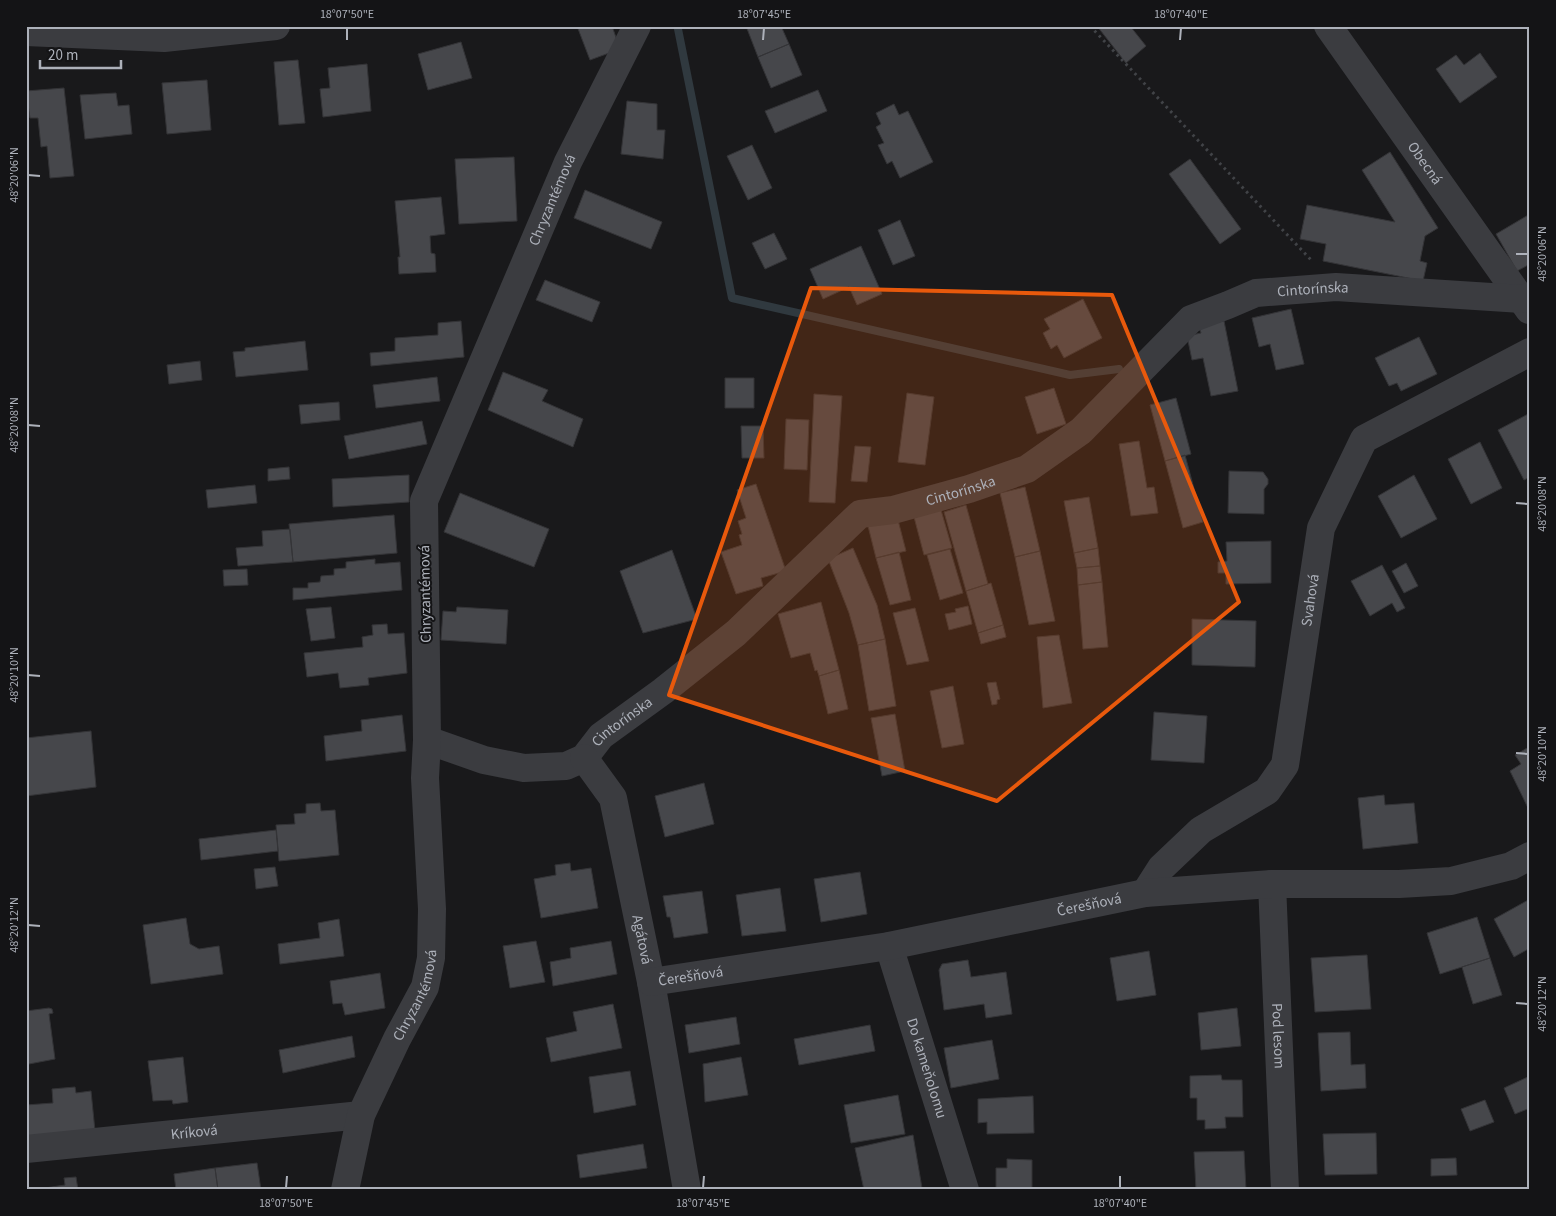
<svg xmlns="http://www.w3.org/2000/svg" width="1556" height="1216" font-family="'Source Sans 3',sans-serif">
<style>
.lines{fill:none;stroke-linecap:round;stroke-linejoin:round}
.stream{stroke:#30393f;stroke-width:8}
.building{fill:#46474b;stroke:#343437}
.path{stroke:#414347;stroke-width:3;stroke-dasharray:2.5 4;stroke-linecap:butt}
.minor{stroke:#3b3c40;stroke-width:28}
.marked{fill:#e8590c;fill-opacity:0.2;stroke:#e8590c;stroke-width:4;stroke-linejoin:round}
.ticks{fill:none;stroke:#adb1ba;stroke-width:2}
.labels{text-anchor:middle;stroke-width:4;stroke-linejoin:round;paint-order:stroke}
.street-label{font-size:15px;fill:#adb1ba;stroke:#141416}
.neatline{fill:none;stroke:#adb1ba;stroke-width:2}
.ticks-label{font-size:12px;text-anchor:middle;fill:#adb1ba}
</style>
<rect width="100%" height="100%" fill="#19191b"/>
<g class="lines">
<path class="stream" d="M 678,29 L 732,298 L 1070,375 L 1119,369"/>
</g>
<path class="building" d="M 577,26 L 612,26 L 620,49 L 590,60 Z
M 746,26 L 781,26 L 789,44 L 758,57 Z
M 1097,26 L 1130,26 L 1146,46 L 1126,63 Z
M 461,42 L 472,78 L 428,90 L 418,54 Z
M 789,44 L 802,75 L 771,88 L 758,57 Z
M 1480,53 L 1497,77 L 1460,103 L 1436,69 L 1456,55 L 1464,65 Z
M 298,60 L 305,123 L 279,125 L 274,62 Z
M 367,64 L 371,111 L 323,117 L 320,89 L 330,88 L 328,68 Z
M 207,80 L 211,130 L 167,134 L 162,83 Z
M 64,88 L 74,176 L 50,178 L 47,146 L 41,147 L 38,118 L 30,118 L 26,91 Z
M 818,90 L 827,111 L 775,133 L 765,111 Z
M 116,93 L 118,106 L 129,105 L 132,134 L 85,139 L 80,95 Z
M 627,101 L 657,104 L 657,130 L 665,130 L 663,159 L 621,154 Z
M 894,104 L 899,115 L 908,111 L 933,162 L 900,178 L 892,161 L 887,164 L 878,145 L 884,143 L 876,127 L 881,124 L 876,113 Z
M 752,145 L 772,188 L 748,200 L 727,156 Z
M 1390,152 L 1438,228 L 1425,236 L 1420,261 L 1427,263 L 1423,281 L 1323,261 L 1326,244 L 1300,239 L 1307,205 L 1395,222 L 1362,170 Z
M 514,157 L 517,221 L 459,224 L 455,159 Z
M 1190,159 L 1241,229 L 1220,244 L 1169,174 Z
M 585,190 L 662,222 L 651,249 L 574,218 Z
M 441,197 L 445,234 L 430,236 L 431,253 L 435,254 L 436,272 L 399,274 L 398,257 L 400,257 L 395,201 Z
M 1530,214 L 1530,264 L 1517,271 L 1496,234 Z
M 900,220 L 915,256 L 893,265 L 878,230 Z
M 774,233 L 787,259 L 765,269 L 752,243 Z
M 861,246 L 882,294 L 857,305 L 849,287 L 823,299 L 810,269 Z
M 545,280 L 600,302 L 592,322 L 536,300 Z
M 1083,299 L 1102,338 L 1064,358 L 1057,345 L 1051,349 L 1043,333 L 1050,329 L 1044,319 Z
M 1291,309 L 1304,364 L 1276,370 L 1270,344 L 1259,347 L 1252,318 Z
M 461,321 L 464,357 L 371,366 L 370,353 L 395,351 L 395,338 L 438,335 L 438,323 Z
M 1224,321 L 1238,391 L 1211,396 L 1203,358 L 1192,360 L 1187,336 L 1201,333 L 1199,326 Z
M 1419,337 L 1437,374 L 1401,391 L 1397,383 L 1389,386 L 1375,358 Z
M 305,341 L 308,370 L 236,377 L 233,352 L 245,351 L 245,348 Z
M 200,361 L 202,380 L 169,384 L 167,365 Z
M 503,372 L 548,390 L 542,401 L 583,419 L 573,447 L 488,410 Z
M 437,377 L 440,401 L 376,408 L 373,385 Z
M 725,378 L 754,378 L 754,408 L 725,408 Z
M 1054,388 L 1066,424 L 1037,434 L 1025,397 Z
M 907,393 L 934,397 L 925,465 L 898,462 Z
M 814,394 L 842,396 L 835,503 L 809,502 Z
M 1176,398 L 1191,454 L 1165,461 L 1150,405 Z
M 339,402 L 340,420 L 301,424 L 299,405 Z
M 1530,413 L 1530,477 L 1524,480 L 1498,430 Z
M 786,419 L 809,420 L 807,470 L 784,469 Z
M 422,421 L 427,444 L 349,459 L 344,436 Z
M 741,426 L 763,426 L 764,458 L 742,458 Z
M 1139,441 L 1147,488 L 1154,487 L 1158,513 L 1131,516 L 1119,444 Z
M 1480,442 L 1502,488 L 1471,504 L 1448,459 Z
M 855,446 L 871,447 L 867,482 L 851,481 Z
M 1185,455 L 1203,522 L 1183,528 L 1165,461 Z
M 289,467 L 290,479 L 268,481 L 268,469 Z
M 1229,471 L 1263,472 L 1268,479 L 1268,484 L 1264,489 L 1264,514 L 1228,513 Z
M 409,475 L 409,502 L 333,507 L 332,479 Z
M 1414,475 L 1437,519 L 1401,538 L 1378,496 Z
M 756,484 L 786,571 L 761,578 L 763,586 L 736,594 L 721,552 L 742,545 L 739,535 L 742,534 L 738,521 L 746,518 L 737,490 Z
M 255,485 L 257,503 L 208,508 L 206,490 Z
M 1025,487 L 1040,551 L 1015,557 L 1000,493 Z
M 460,493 L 549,529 L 534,567 L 444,532 Z
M 1089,497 L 1098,548 L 1074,553 L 1064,501 Z
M 966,505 L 988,584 L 966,591 L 944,512 Z
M 941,510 L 952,548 L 924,555 L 914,517 Z
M 394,515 L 397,553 L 293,562 L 289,524 Z
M 898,520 L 906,551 L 876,558 L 868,526 Z
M 290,529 L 293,562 L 238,566 L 236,548 L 263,546 L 262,531 Z
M 1271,541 L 1271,583 L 1226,584 L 1226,573 L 1218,573 L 1218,562 L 1227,561 L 1226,542 Z
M 853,548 L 877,605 L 885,639 L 858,645 L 849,613 L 828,559 Z
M 1098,548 L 1100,566 L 1077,568 L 1074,553 Z
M 950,549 L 963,593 L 940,600 L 927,555 Z
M 672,550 L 697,619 L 643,633 L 620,571 Z
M 1040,551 L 1055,621 L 1029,625 L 1015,557 Z
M 899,552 L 911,600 L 890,605 L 876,558 Z
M 375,559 L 375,564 L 400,562 L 402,590 L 293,600 L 293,588 L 308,588 L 308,583 L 320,582 L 321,576 L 334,575 L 334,569 L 346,568 L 346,562 Z
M 1406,563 L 1418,586 L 1404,593 L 1392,571 Z
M 1382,565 L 1405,608 L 1397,612 L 1392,603 L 1370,616 L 1351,581 Z
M 1100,566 L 1102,582 L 1078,585 L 1077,568 Z
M 247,569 L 248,585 L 224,586 L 223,570 Z
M 1102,582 L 1108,647 L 1083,649 L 1078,585 Z
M 991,583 L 1003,625 L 978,633 L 966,591 Z
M 821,602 L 839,670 L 819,676 L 817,670 L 815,671 L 810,653 L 791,658 L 778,614 Z
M 968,606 L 972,624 L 949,630 L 945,614 L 956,612 L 955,609 Z
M 331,607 L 335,638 L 311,641 L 306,609 Z
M 457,607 L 508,610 L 506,644 L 441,640 L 443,611 L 456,612 Z
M 915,608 L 929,661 L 907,665 L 893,613 Z
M 1192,619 L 1256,621 L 1255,667 L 1192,665 Z
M 387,624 L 388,634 L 404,633 L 407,673 L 368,678 L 369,685 L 340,688 L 338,673 L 307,677 L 304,653 L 363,647 L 362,637 L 373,635 L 372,625 Z
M 1003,625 L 1006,637 L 981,644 L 978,633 Z
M 1059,635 L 1072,703 L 1043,708 L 1037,637 Z
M 885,639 L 896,706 L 869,711 L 858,645 Z
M 839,670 L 848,709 L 828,714 L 819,676 Z
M 996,682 L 1000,699 L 997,700 L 997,704 L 992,705 L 987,683 Z
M 953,686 L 964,744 L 942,748 L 930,691 Z
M 1154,712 L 1207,716 L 1204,763 L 1151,760 Z
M 895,714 L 905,771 L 882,776 L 871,718 Z
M 402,715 L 406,751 L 326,761 L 324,736 L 362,731 L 361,720 Z
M 91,731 L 96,787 L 26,796 L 26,738 Z
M 1529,747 L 1530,749 L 1530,812 L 1510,771 L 1521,764 L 1515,755 Z
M 704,783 L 714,824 L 665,837 L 655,796 Z
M 1384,795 L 1385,805 L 1414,803 L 1418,843 L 1363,849 L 1358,798 Z
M 320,803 L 321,811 L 335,810 L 339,855 L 279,861 L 276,825 L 295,824 L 294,814 L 306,813 L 306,804 Z
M 276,830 L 278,851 L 201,860 L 199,839 Z
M 570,863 L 571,871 L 591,868 L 598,908 L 541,918 L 534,879 L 556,875 L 555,865 Z
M 275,867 L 278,886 L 256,889 L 254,869 Z
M 860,872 L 867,914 L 821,922 L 814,879 Z
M 780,888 L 786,931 L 742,936 L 736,895 Z
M 702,891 L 708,933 L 674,938 L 670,917 L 667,917 L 663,896 Z
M 1530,899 L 1530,948 L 1514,957 L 1494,919 Z
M 1477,917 L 1490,958 L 1440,974 L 1427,933 Z
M 186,918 L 190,944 L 199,949 L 219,946 L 223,974 L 151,984 L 143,925 Z
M 339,919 L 344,956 L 280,964 L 278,944 L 320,938 L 318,923 Z
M 536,941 L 545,982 L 510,988 L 503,946 Z
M 611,941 L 617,974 L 553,986 L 550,962 L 571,958 L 570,948 Z
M 1149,951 L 1156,995 L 1117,1001 L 1110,958 Z
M 1367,955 L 1371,1009 L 1315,1012 L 1311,958 Z
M 1490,958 L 1502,995 L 1473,1004 L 1462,967 Z
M 968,960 L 971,977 L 1006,972 L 1012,1014 L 986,1018 L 984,1004 L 944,1010 L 939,970 L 942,964 Z
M 380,973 L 385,1008 L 345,1015 L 342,1003 L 333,1004 L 330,981 Z
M 613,1004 L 622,1048 L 551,1062 L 546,1038 L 577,1031 L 573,1012 Z
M 49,1008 L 52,1009 L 53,1013 L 49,1014 L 55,1059 L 29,1064 L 26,1063 L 26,1011 Z
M 1237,1008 L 1241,1046 L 1201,1050 L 1198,1013 Z
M 736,1017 L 740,1044 L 689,1053 L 685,1025 Z
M 870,1025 L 875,1051 L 799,1065 L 794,1039 Z
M 1350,1032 L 1351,1065 L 1365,1064 L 1366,1088 L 1321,1091 L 1318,1033 Z
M 352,1036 L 355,1057 L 283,1073 L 279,1050 Z
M 992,1040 L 999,1079 L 951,1088 L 944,1048 Z
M 183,1057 L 188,1102 L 173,1104 L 172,1100 L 153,1101 L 148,1061 Z
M 741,1057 L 748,1095 L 705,1102 L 703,1064 Z
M 630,1071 L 636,1105 L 594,1113 L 589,1077 Z
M 1221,1075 L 1222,1080 L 1242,1080 L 1243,1117 L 1225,1117 L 1226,1128 L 1205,1129 L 1205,1120 L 1197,1120 L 1197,1098 L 1190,1098 L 1190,1076 Z
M 1530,1076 L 1530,1108 L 1515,1114 L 1504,1088 Z
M 75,1087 L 76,1093 L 91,1091 L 95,1131 L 26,1138 L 26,1105 L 53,1103 L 52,1089 Z
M 898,1095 L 905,1134 L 851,1143 L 844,1105 Z
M 1033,1096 L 1034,1133 L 987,1134 L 987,1122 L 978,1123 L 978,1099 Z
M 1485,1100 L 1494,1122 L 1470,1131 L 1461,1109 Z
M 1376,1133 L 1377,1174 L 1325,1175 L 1323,1134 Z
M 913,1135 L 922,1188 L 911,1190 L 864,1190 L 855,1148 Z
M 643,1144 L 647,1168 L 580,1178 L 577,1155 Z
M 1244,1151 L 1246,1190 L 1196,1190 L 1194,1152 Z
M 1456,1158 L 1457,1175 L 1431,1176 L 1431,1159 Z
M 1007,1159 L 1032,1160 L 1032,1190 L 996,1190 L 996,1168 L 1007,1168 Z
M 257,1163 L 261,1190 L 218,1190 L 215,1168 Z
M 215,1168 L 218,1190 L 176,1190 L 174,1174 Z
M 76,1177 L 78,1190 L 31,1190 L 65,1185 L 64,1178 Z"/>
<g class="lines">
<path class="path" d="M 1090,26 L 1312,261"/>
<g class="minor">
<path id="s1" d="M 1328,26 L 1529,310"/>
<path d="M 26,32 L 164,38 L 276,26"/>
<path id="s2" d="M 427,740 L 484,760 L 524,768 L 566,766 L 584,758 L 601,736 L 663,691 L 736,633 L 860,514 L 893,510 L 969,489 L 1027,469 L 1081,431 L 1191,319 L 1228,305 L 1256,293 L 1336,287 L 1522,299 L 1530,297"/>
<path id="s3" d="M 584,758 L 613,798 L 651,982 L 687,1190"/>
<path id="s4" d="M 1272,884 L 1285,1190"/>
<path id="s5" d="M 1145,893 L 1161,868 L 1201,830 L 1267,791 L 1285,765 L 1321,528 L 1364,439 L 1530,352"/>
<path id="s6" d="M 889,946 L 965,1190"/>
<path id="s7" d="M 651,982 L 889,946 L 1145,893 L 1272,884 L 1399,884 L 1451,881 L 1511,866 L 1530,856"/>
<path id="s8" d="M 26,1149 L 361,1115"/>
<path id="s9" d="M 345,1190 L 361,1115 L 397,1039 L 425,987 L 431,958 L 432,909 L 425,778 L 427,740 L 424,501 L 568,162 L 637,26"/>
</g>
</g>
<path class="marked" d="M 811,288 L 1112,295 L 1239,602 L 997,801 L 669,695 Z"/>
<path class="ticks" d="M 347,40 L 347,28M 763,40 L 764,28M 1180,40 L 1181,28M 28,175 L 40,176M 1516,254 L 1528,254M 28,425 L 40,426M 1516,503 L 1528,504M 28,675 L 40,676M 1516,753 L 1528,754M 28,925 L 40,926M 1516,1003 L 1528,1004M 286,1188 L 287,1176M 703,1188 L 704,1176M 1120,1188 L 1120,1176"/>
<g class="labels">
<g class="street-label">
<text dy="5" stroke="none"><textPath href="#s1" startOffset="168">Obecná</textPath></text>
<text dy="5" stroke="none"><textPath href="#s9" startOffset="1034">Chryzantémová</textPath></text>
<text dy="5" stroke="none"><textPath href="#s2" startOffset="1056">Cintorínska</textPath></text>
<text dy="5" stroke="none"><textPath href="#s2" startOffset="636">Cintorínska</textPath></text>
<text transform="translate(425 594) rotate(-91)" y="5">Chryzantémová</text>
<text dy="5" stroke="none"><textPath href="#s5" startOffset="360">Svahová</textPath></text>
<text dy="5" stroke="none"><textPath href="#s2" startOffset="216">Cintorínska</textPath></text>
<text dy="5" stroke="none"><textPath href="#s7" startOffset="445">Čerešňová</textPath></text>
<text dy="5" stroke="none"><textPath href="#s3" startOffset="194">Agátová</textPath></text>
<text dy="5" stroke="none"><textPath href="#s7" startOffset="40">Čerešňová</textPath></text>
<text dy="5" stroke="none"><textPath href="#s9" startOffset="209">Chryzantémová</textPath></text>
<text dy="5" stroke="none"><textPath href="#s4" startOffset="152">Pod lesom</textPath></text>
<text dy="5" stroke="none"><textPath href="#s6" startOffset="128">Do kameňolomu</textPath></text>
<text dy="5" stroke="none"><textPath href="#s8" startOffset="169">Kríková</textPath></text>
</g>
</g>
<rect width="1556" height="1216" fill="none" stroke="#141416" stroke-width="55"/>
<path d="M40 60v8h81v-8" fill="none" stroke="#adb1ba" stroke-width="2.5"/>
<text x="48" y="60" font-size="15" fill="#adb1ba" stroke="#141416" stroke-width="4" paint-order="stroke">20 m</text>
<rect x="28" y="28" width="1500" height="1160" class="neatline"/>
<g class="ticks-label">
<text x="347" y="18">18°07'50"E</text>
<text x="764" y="18">18°07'45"E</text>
<text x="1181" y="18">18°07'40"E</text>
<text transform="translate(14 175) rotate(-90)" y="4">48°20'06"N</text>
<text transform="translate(1542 254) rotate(-90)" y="4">48°20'06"N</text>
<text transform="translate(14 425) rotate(-90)" y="4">48°20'08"N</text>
<text transform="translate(1542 504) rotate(-90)" y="4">48°20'08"N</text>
<text transform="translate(14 675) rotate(-90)" y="4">48°20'10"N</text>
<text transform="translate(1542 754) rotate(-90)" y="4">48°20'10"N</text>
<text transform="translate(14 925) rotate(-90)" y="4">48°20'12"N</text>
<text transform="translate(1542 1004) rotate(-90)" y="4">48°20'12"N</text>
<text x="286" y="1207">18°07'50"E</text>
<text x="703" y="1207">18°07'45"E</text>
<text x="1120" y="1207">18°07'40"E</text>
</g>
</svg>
